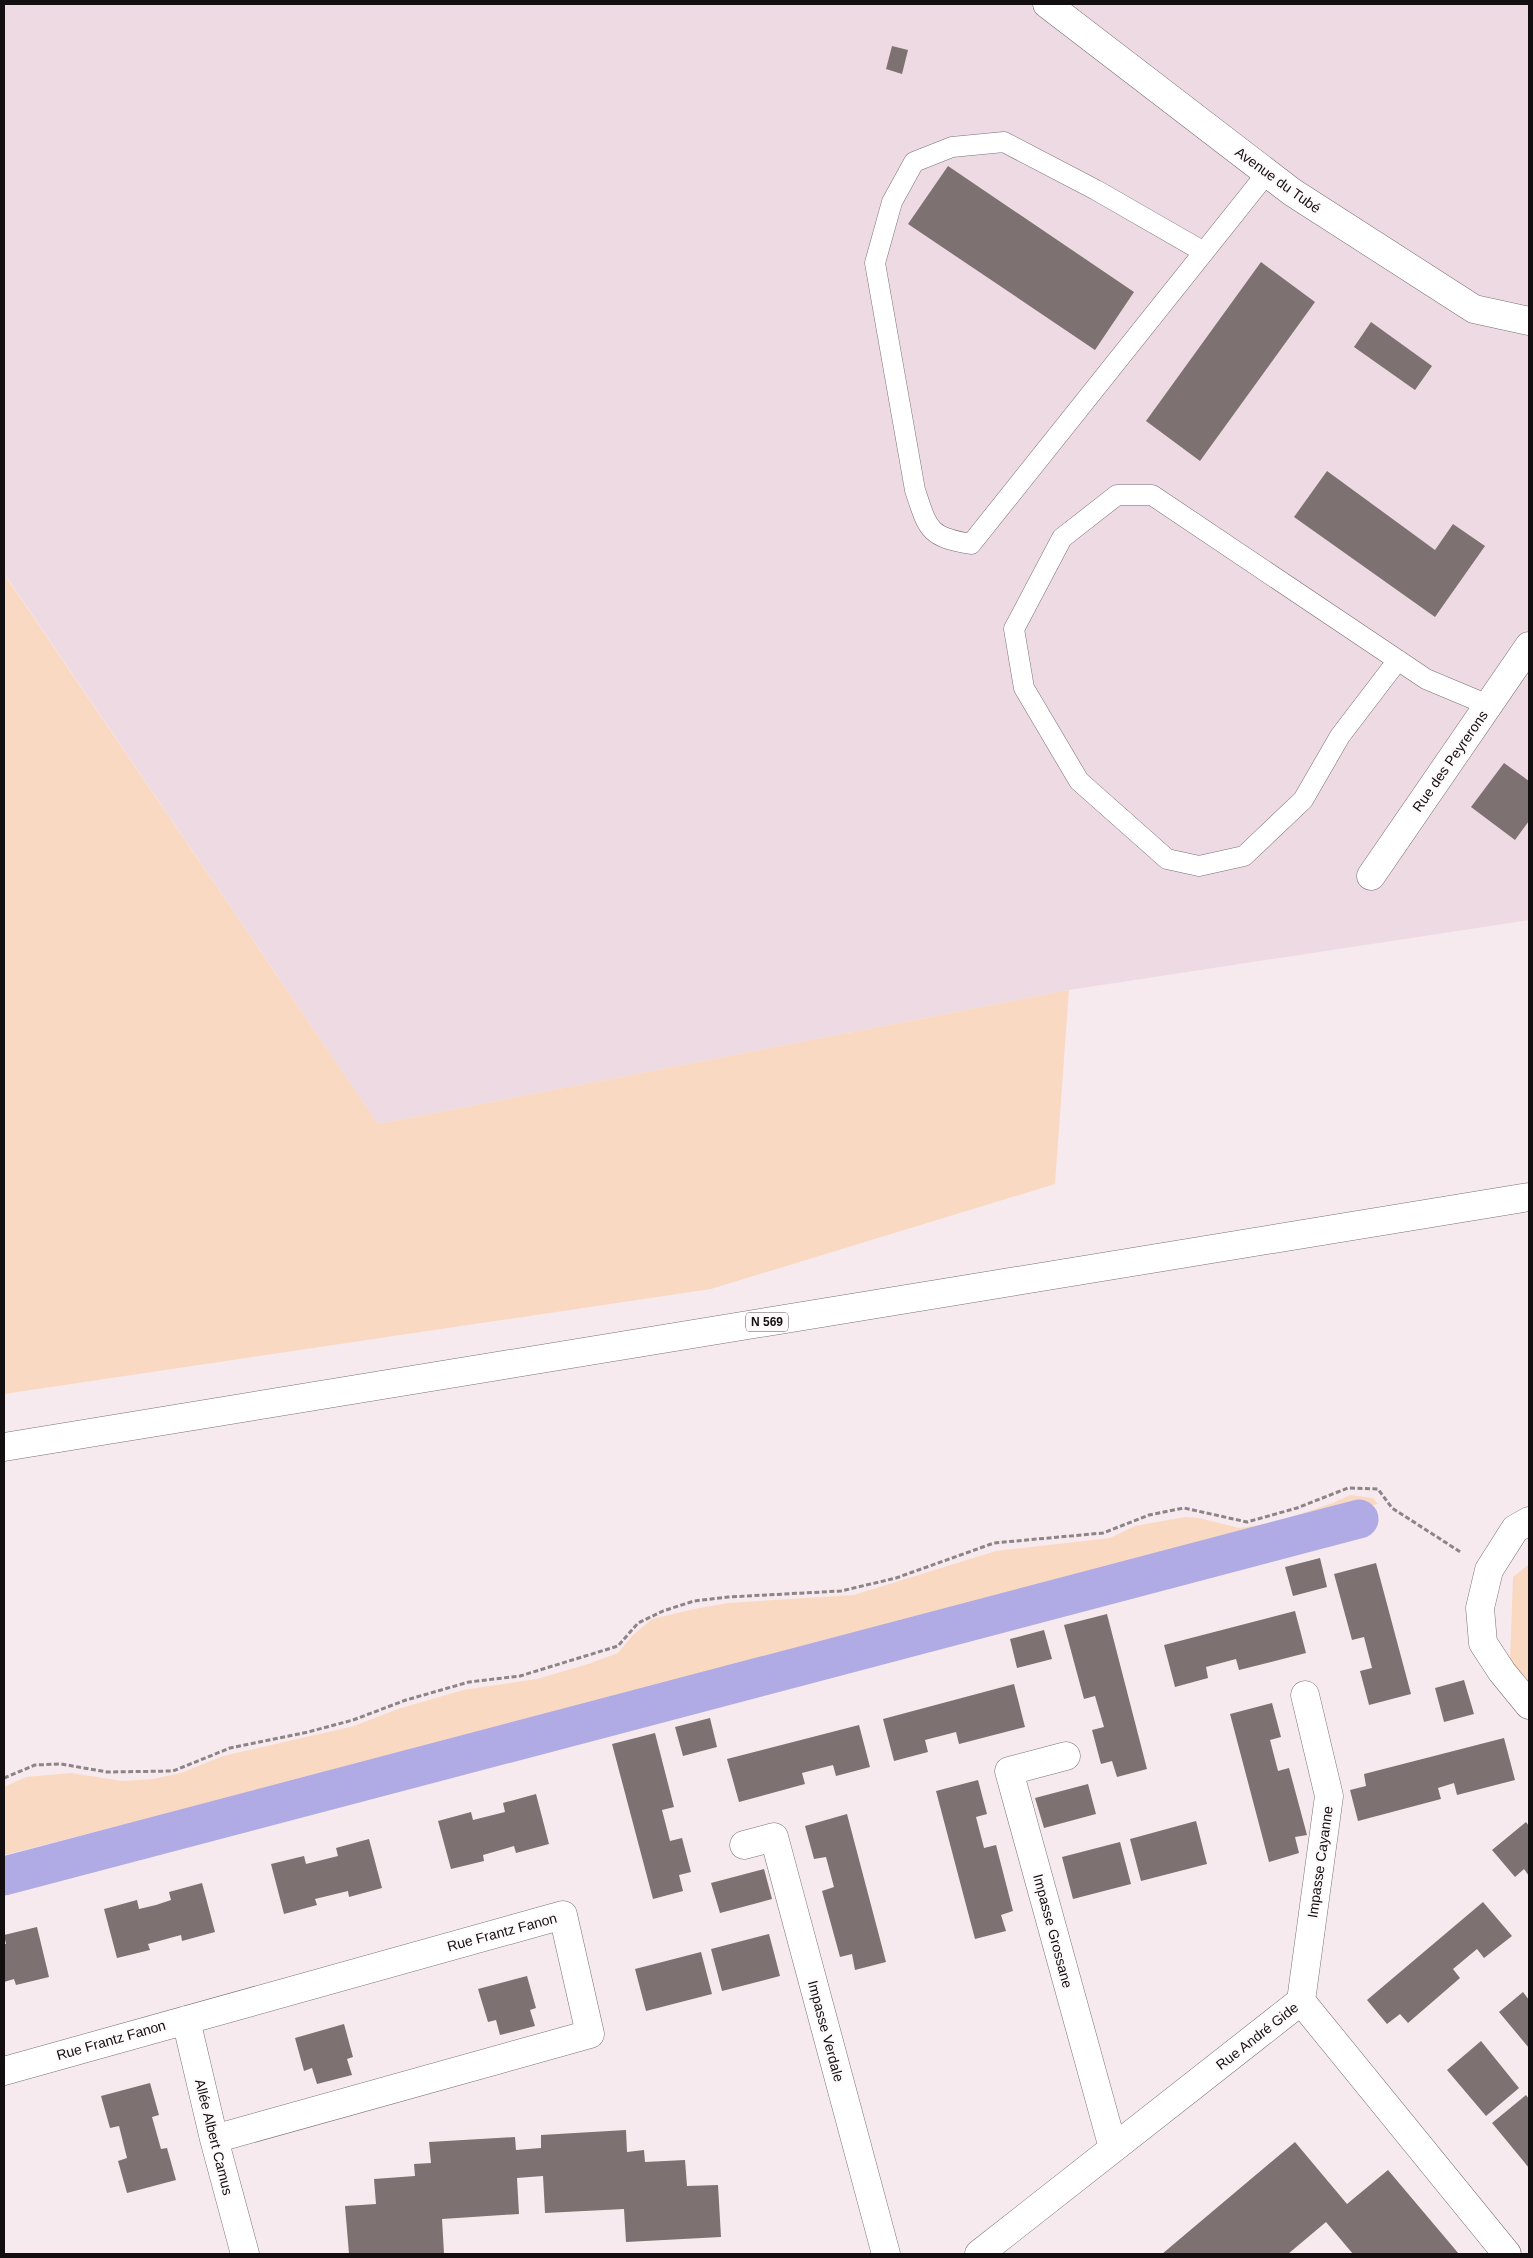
<svg xmlns="http://www.w3.org/2000/svg" width="1533" height="2258" font-family="Arial,sans-serif">
<style>
.built{fill:#eedae2}
.green{fill:#fad9c2}
.lines{fill:none;stroke-linecap:round;stroke-linejoin:round}
.canal{stroke:#b0abe4;stroke-width:39}
.building{fill:#7d7271}
.lane-casing{stroke:#7a7074;stroke-width:21}
.street-casing{stroke:#7a7074;stroke-width:29}
.primary-casing{stroke:#7a7074;stroke-width:29}
.path{stroke:#8d8488;stroke-width:3;stroke-dasharray:5 2.5;stroke-linecap:butt}
.lane{stroke:#fff;stroke-width:20}
.street{stroke:#fff;stroke-width:28}
.primary{stroke:#fff;stroke-width:28}
.labels{text-anchor:middle;stroke-width:4;stroke-linejoin:round;paint-order:stroke}
.shield{fill:#fef9fb;stroke:#5a5557;stroke-width:1}
.shield-label{font-size:12px;font-weight:bold;fill:#130f11}
.street-label{font-size:14px;fill:#130f11;stroke:#fef9fb}
</style>
<rect width="100%" height="100%" fill="#f6eaee"/>
<path class="built" d="M 4,4 L 1529,4 L 1529,920 L 1069,990 L 378,1124 L 4,573 Z"/>
<path class="green" d="M 4,574 L 378,1124 L 1069,990 L 1055,1184 L 711,1289 L 4,1394 Z
M 1350,1495 L 1373,1498 L 1378,1504 L 1166,1552 L 311,1777 L 4,1855 L 4,1787 L 26,1777 L 71,1773 L 123,1781 L 153,1779 L 181,1773 L 223,1756 L 354,1726 L 398,1709 L 463,1690 L 537,1679 L 588,1664 L 618,1653 L 632,1636 L 652,1619 L 699,1608 L 728,1603 L 854,1595 L 996,1551 L 1110,1538 L 1135,1526 L 1185,1517 L 1199,1518 L 1239,1528 L 1273,1523 L 1333,1503 Z
M 1529,1564 L 1529,1683 L 1510,1661 L 1513,1577 Z"/>
<g class="lines">
<path class="canal" d="M 4,1876 L 1359,1519"/>
</g>
<path class="building" d="M 892,46 L 908,50 L 902,74 L 886,69 Z
M 948,166 L 1134,292 L 1095,350 L 908,224 Z
M 1261,262 L 1315,302 L 1200,461 L 1146,421 Z
M 1371,322 L 1432,366 L 1415,390 L 1354,347 Z
M 1327,471 L 1435,550 L 1453,524 L 1485,546 L 1435,617 L 1294,517 Z
M 1504,763 L 1529,781 L 1529,821 L 1515,840 L 1471,807 Z
M 1320,1558 L 1327,1587 L 1293,1596 L 1285,1567 Z
M 1376,1563 L 1411,1694 L 1369,1705 L 1360,1671 L 1372,1668 L 1364,1637 L 1352,1640 L 1334,1574 Z
M 1295,1611 L 1306,1653 L 1239,1670 L 1236,1659 L 1206,1667 L 1208,1678 L 1175,1687 L 1164,1645 Z
M 1107,1614 L 1147,1769 L 1117,1777 L 1112,1761 L 1101,1764 L 1092,1730 L 1104,1727 L 1095,1696 L 1084,1699 L 1064,1625 Z
M 1044,1630 L 1052,1659 L 1017,1668 L 1010,1639 Z
M 1464,1680 L 1474,1714 L 1444,1722 L 1435,1688 Z
M 1014,1684 L 1025,1727 L 959,1744 L 956,1732 L 925,1740 L 928,1752 L 894,1761 L 883,1719 Z
M 1272,1703 L 1281,1737 L 1270,1740 L 1278,1771 L 1289,1768 L 1307,1835 L 1295,1837 L 1299,1853 L 1269,1862 L 1230,1714 Z
M 710,1718 L 717,1747 L 683,1756 L 675,1727 Z
M 859,1725 L 870,1767 L 836,1776 L 833,1765 L 802,1773 L 805,1784 L 739,1802 L 727,1759 Z
M 655,1733 L 674,1807 L 662,1810 L 670,1841 L 682,1838 L 691,1872 L 679,1875 L 683,1891 L 653,1899 L 612,1744 Z
M 1504,1738 L 1515,1780 L 1457,1795 L 1454,1783 L 1438,1788 L 1441,1799 L 1358,1821 L 1350,1790 L 1366,1786 L 1364,1774 Z
M 978,1780 L 987,1814 L 976,1817 L 984,1848 L 996,1845 L 1013,1911 L 1001,1915 L 1006,1931 L 975,1939 L 936,1791 Z
M 1088,1784 L 1096,1814 L 1044,1828 L 1035,1798 Z
M 536,1794 L 549,1844 L 516,1853 L 514,1846 L 483,1855 L 484,1861 L 451,1869 L 438,1821 L 471,1812 L 473,1820 L 505,1812 L 503,1803 Z
M 847,1814 L 886,1962 L 855,1970 L 852,1954 L 840,1957 L 822,1891 L 834,1887 L 826,1857 L 814,1859 L 805,1826 Z
M 1196,1821 L 1207,1864 L 1141,1881 L 1130,1839 Z
M 1526,1822 L 1529,1826 L 1529,1876 L 1524,1869 L 1515,1877 L 1492,1850 Z
M 369,1839 L 382,1888 L 349,1897 L 348,1891 L 315,1899 L 317,1905 L 284,1914 L 271,1864 L 304,1856 L 306,1864 L 338,1856 L 336,1848 Z
M 1120,1842 L 1131,1884 L 1073,1899 L 1062,1857 Z
M 764,1869 L 772,1899 L 720,1913 L 711,1883 Z
M 202,1883 L 215,1932 L 182,1941 L 181,1935 L 148,1944 L 150,1950 L 117,1958 L 104,1909 L 137,1900 L 139,1909 L 156,1905 L 171,1900 L 169,1892 Z
M 1483,1902 L 1512,1936 L 1484,1958 L 1477,1949 L 1453,1969 L 1460,1978 L 1408,2023 L 1400,2014 L 1387,2024 L 1367,2000 Z
M 37,1927 L 49,1977 L 16,1985 L 14,1979 L 4,1982 L 4,1944 L 6,1944 L 4,1935 Z
M 769,1934 L 780,1976 L 722,1991 L 711,1949 Z
M 701,1952 L 712,1994 L 646,2011 L 635,1969 Z
M 527,1976 L 536,2008 L 530,2010 L 535,2026 L 500,2035 L 496,2020 L 488,2022 L 478,1989 Z
M 1523,1992 L 1529,2000 L 1529,2048 L 1499,2012 Z
M 344,2024 L 353,2057 L 347,2059 L 352,2075 L 317,2084 L 312,2068 L 304,2071 L 295,2038 Z
M 1481,2041 L 1519,2088 L 1486,2116 L 1447,2070 Z
M 150,2083 L 159,2115 L 152,2117 L 161,2149 L 167,2148 L 176,2180 L 127,2193 L 118,2161 L 127,2158 L 119,2126 L 110,2128 L 101,2096 Z
M 1526,2095 L 1529,2099 L 1529,2168 L 1492,2123 Z
M 626,2130 L 627,2152 L 644,2150 L 645,2162 L 685,2160 L 687,2186 L 718,2185 L 721,2237 L 626,2242 L 624,2209 L 545,2213 L 543,2176 L 517,2178 L 519,2214 L 442,2219 L 444,2253 L 349,2254 L 345,2206 L 376,2204 L 374,2179 L 415,2176 L 414,2164 L 431,2163 L 429,2142 L 515,2137 L 516,2150 L 541,2148 L 541,2135 Z
M 1295,2142 L 1347,2204 L 1388,2170 L 1459,2254 L 1353,2254 L 1326,2222 L 1288,2254 L 1162,2254 Z"/>
<g class="lines">
<defs>
<path id="lane" d="M 1204,252 L 1096,190 L 1004,142 L 952,147 L 914,162 L 892,202 L 875,263 L 915,490 C 928,529 928,537 971,544 L 1267,173
M 1398,660 L 1340,736 L 1303,800 L 1244,856 L 1199,866 L 1167,859 L 1079,781 L 1024,688 L 1014,629 L 1062,538 L 1117,495 L 1152,495 L 1426,679 L 1488,705"/>
<path id="street" d="M 1047,4 L 1292,192 L 1474,309 L 1529,321
M 1371,876 L 1529,646
M 1529,1521 L 1515,1529 L 1489,1570 L 1480,1608 L 1483,1643 L 1502,1672 L 1529,1705
M 1066,1756 L 1009,1771 L 1113,2148
M 744,1845 L 774,1837 L 886,2254
M 1301,2001 L 1329,1796 L 1305,1695
M 186,2020 L 214,2139 L 245,2254
M 4,2071 L 563,1915 L 590,2034 L 214,2139
M 979,2254 L 1301,2001 L 1507,2254"/>
<path id="primary" d="M 4,1447 L 1529,1197"/>
</defs>
<use href="#lane" class="lane-casing"/>
<use href="#street" class="street-casing"/>
<use href="#primary" class="primary-casing"/>
<path class="path" d="M 4,1778 L 35,1765 L 61,1764 L 107,1772 L 173,1771 L 230,1748 L 308,1732 L 353,1720 L 406,1700 L 469,1682 L 520,1676 L 618,1646 L 638,1623 L 663,1611 L 694,1601 L 728,1597 L 841,1591 L 896,1578 L 994,1543 L 1103,1533 L 1149,1515 L 1184,1508 L 1247,1522 L 1297,1508 L 1348,1488 L 1378,1489 L 1392,1508 L 1462,1553"/>
<use href="#lane" class="lane"/>
<use href="#street" class="street"/>
<use href="#primary" class="primary"/>
</g>
<g class="labels">
<rect class="shield" x="746" y="1312.5" width="42" height="19" rx="4"/>
<g class="shield-label">
<text x="767" y="1326">N 569</text>
</g>
<g class="street-label">
<text transform="translate(1278 180) rotate(36)" y="5">Avenue du Tubé</text>
<text transform="translate(1450 761) rotate(-55)" y="5">Rue des Peyrerons</text>
<text transform="translate(1320 1862) rotate(-82)" y="5">Impasse Cayanne</text>
<text transform="translate(1053 1931) rotate(75)" y="5">Impasse Grossane</text>
<text transform="translate(502 1932) rotate(-15)" y="5">Rue Frantz Fanon</text>
<text transform="translate(826 2031) rotate(75)" y="5">Impasse Verdale</text>
<text transform="translate(1257 2036) rotate(-38)" y="5">Rue André Gide</text>
<text transform="translate(111 2040) rotate(-16)" y="5">Rue Frantz Fanon</text>
<text transform="translate(214 2137) rotate(76)" y="5">Allée Albert Camus</text>
</g>
</g>
<rect width="1533" height="2258" fill="none" stroke="#130f11" stroke-width="10"/>
</svg>
